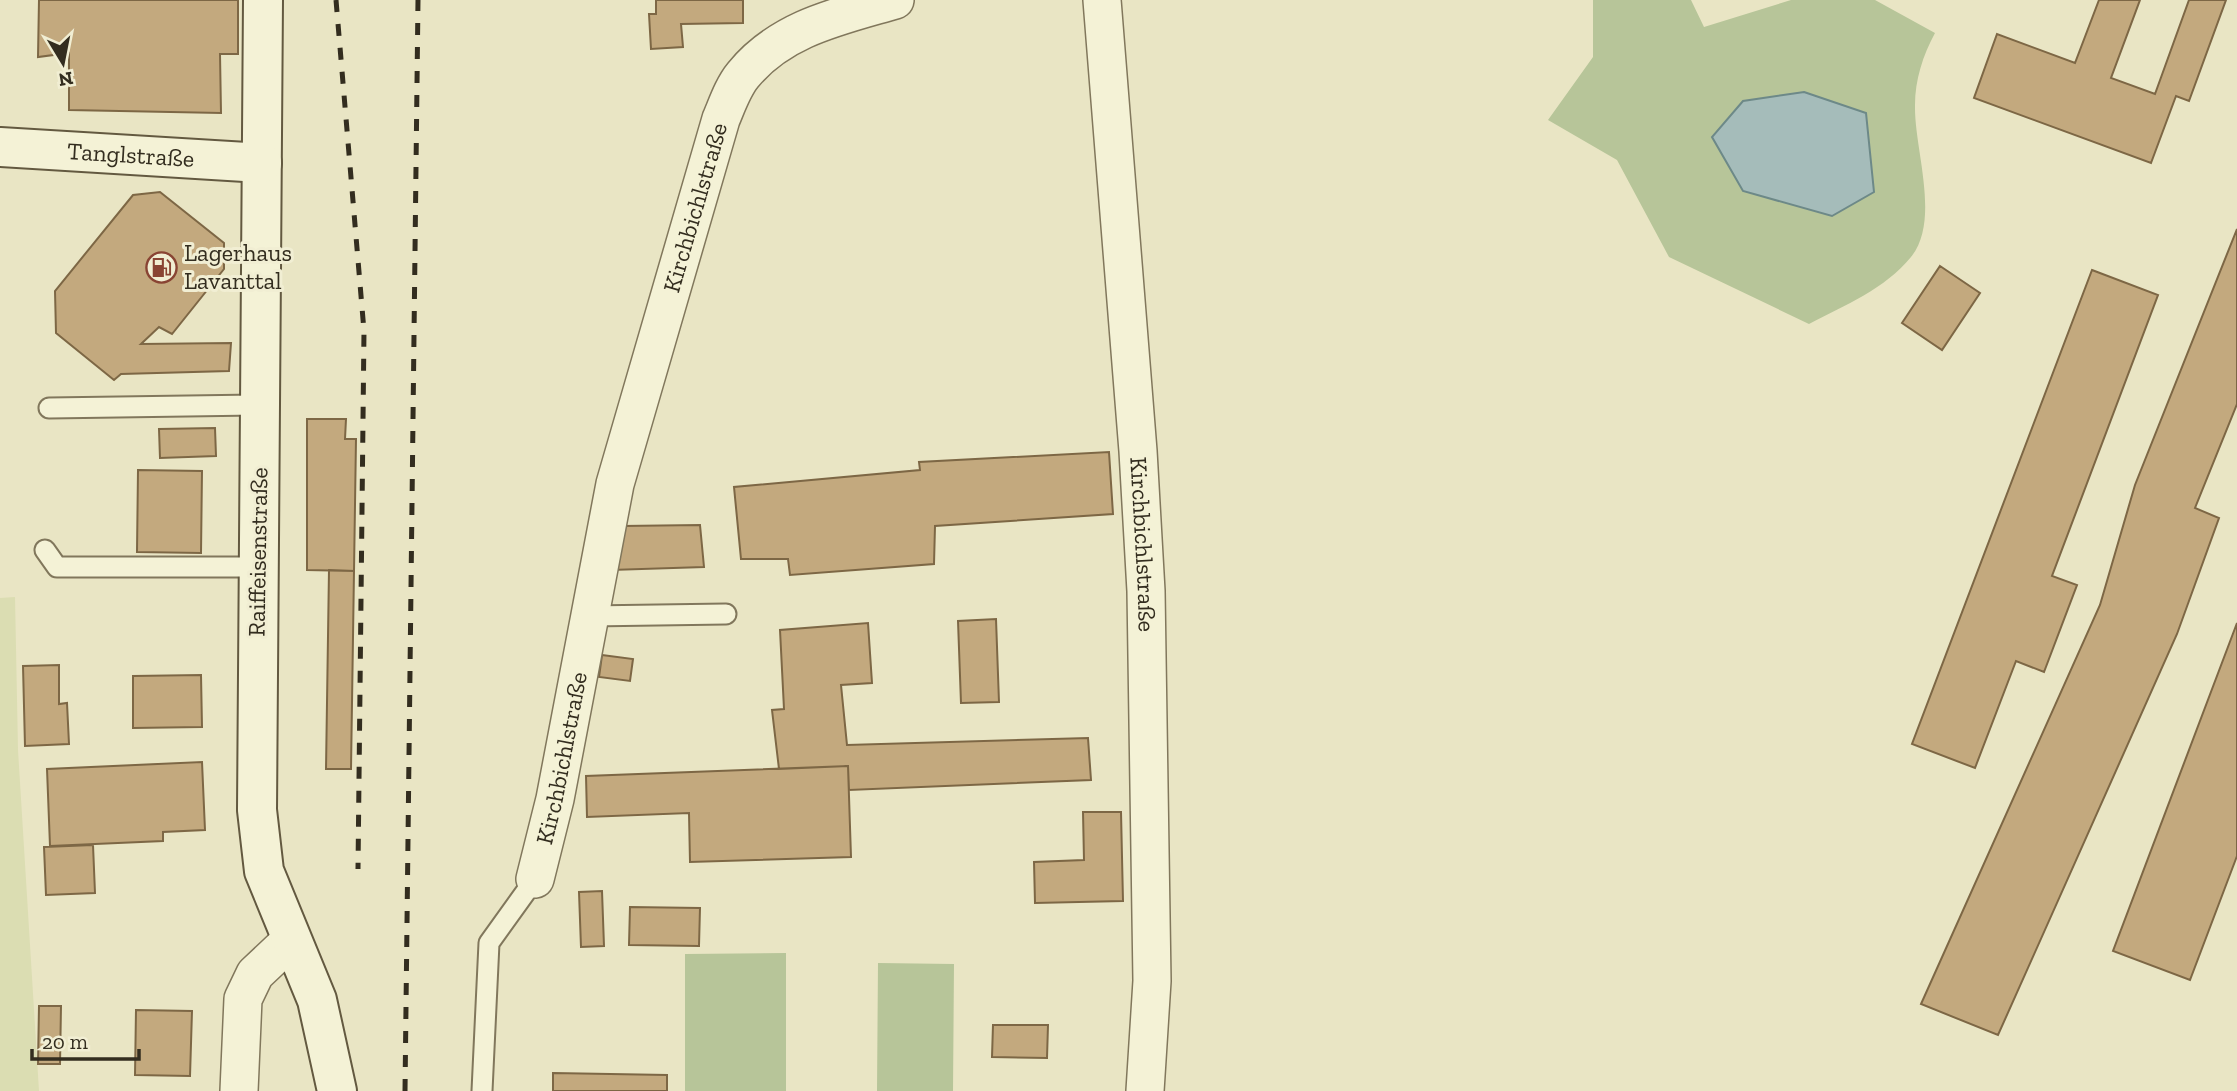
<svg xmlns="http://www.w3.org/2000/svg" width="2237" height="1091" font-family="'Zilla Slab',serif">
<style>
.farmland{fill:#dbddb2}
.green{fill:#b7c599}
.water{fill:#a5bcba;stroke:#6d8988;stroke-width:2}
.building{fill:#c3a97e;stroke:#7d6745;stroke-width:2}
.lines{fill:none;stroke-linecap:round;stroke-linejoin:round}
.lane-casing{stroke:#81775c;stroke-width:23}
.street-casing{stroke:#81775c;stroke-width:40}
.secondary-casing{stroke:#635940;stroke-width:42}
.lane{stroke:#f4f2d6;stroke-width:19}
.street{stroke:#f4f2d6;stroke-width:37}
.secondary{stroke:#f4f2d6;stroke-width:38}
.rail{stroke:#332d1f;stroke-width:5;stroke-dasharray:12 12;stroke-linecap:butt}
.labels{text-anchor:middle;stroke-width:6;stroke-linejoin:round;paint-order:stroke}
.street-label{font-size:24px;fill:#332d1f;stroke:#f1eed3}
.poi-label{font-size:24px;fill:#332d1f;stroke:#f1eed3;text-anchor:start}
</style>
<rect width="100%" height="100%" fill="#e9e5c4"/>
<path class="farmland" d="M 15,597 L 18,750 L 39,1091 L 0,1091 L 0,598 Z"/>
<path class="green" d="M 1593,0 L 1691,0 L 1704,27 L 1791,0 L 1875,0 L 1935,33 C 1923,55 1915,80 1915,105 C 1914,149 1941,220 1911,257 C 1885,289 1845,305 1809,324 L 1669,257 L 1617,160 L 1548,120 L 1593,57 Z
M 786,953 L 786,1091 L 685,1091 L 685,954 Z
M 878,963 L 954,964 L 953,1091 L 877,1091 Z"/>
<path class="water" d="M 1804,92 L 1866,113 L 1874,192 L 1832,216 L 1743,191 L 1712,137 L 1743,101 Z"/>
<path class="building" d="M 39,0 L 238,0 L 238,54 L 220,54 L 221,113 L 69,110 L 69,53 L 38,57 Z
M 656,0 L 743,0 L 743,23 L 681,24 L 683,47 L 651,49 L 649,14 L 656,14 Z
M 2099,0 L 2140,0 L 2111,78 L 2155,94 L 2189,0 L 2226,0 L 2189,101 L 2176,96 L 2151,163 L 1974,98 L 1997,34 L 2075,63 Z
M 160,192 L 224,243 L 224,269 L 172,334 L 159,327 L 141,344 L 231,343 L 229,371 L 121,374 L 114,380 L 56,333 L 55,291 L 133,195 Z
M 2237,229 L 2237,404 L 2195,508 L 2219,518 L 2177,634 L 1998,1035 L 1921,1004 L 2100,605 L 2135,485 Z
M 1940,266 L 1980,293 L 1942,350 L 1902,323 Z
M 2092,270 L 2158,295 L 2052,576 L 2077,585 L 2044,672 L 2016,661 L 1975,768 L 1912,744 Z
M 307,419 L 346,419 L 345,439 L 356,439 L 354,571 L 307,570 Z
M 215,428 L 216,456 L 160,458 L 159,429 Z
M 1109,452 L 1113,514 L 935,526 L 934,564 L 790,575 L 788,559 L 741,559 L 734,487 L 920,470 L 919,462 Z
M 138,470 L 202,471 L 201,553 L 137,552 Z
M 700,525 L 704,567 L 611,570 L 622,526 Z
M 329,570 L 354,571 L 351,769 L 326,769 Z
M 996,619 L 999,702 L 961,703 L 958,621 Z
M 868,623 L 872,683 L 841,685 L 847,745 L 1088,738 L 1091,780 L 849,790 L 848,766 L 779,769 L 772,710 L 784,709 L 780,630 Z
M 2237,623 L 2237,856 L 2190,980 L 2113,951 Z
M 602,655 L 633,659 L 630,681 L 599,677 Z
M 59,665 L 59,704 L 67,703 L 69,744 L 25,746 L 23,666 Z
M 201,675 L 202,727 L 133,728 L 133,676 Z
M 202,762 L 205,830 L 163,832 L 163,841 L 50,846 L 47,769 Z
M 848,766 L 851,857 L 690,862 L 689,813 L 587,817 L 586,776 Z
M 1083,812 L 1121,812 L 1123,901 L 1035,903 L 1034,862 L 1084,860 Z
M 93,845 L 95,893 L 46,895 L 44,847 Z
M 602,891 L 604,946 L 581,947 L 579,892 Z
M 630,907 L 700,908 L 699,946 L 629,945 Z
M 39,1006 L 61,1006 L 60,1064 L 38,1064 Z
M 136,1010 L 192,1011 L 190,1076 L 135,1075 Z
M 993,1025 L 1048,1025 L 1047,1058 L 992,1057 Z
M 553,1073 L 667,1075 L 667,1091 L 553,1091 Z"/>
<g class="lines">
<defs>
<path id="lane" d="M 49,408 L 260,405
M 45,550 L 57,567 L 257,567
M 589,616 L 726,614
M 482,1091 L 489,943 L 535,879"/>
<g id="street">
<path id="s1" d="M 1102,0 L 1138,451 L 1146,591 L 1152,981 L 1145,1091"/>
<path id="s2" d="M 535,879 L 555,799 L 615,484 L 721,119 C 727,105 733,87 743,75 C 781,28 840,16 895,0"/>
<path d="M 239,1091 L 243,999 L 255,974 L 290,941"/>
</g>
<g id="secondary">
<path d="M 263,0 L 257,810 L 264,871 L 317,1000 L 337,1091"/>
<path id="s3" d="M 0,147 L 262,163"/>
</g>
</defs>
<use href="#lane" class="lane-casing"/>
<use href="#street" class="street-casing"/>
<use href="#secondary" class="secondary-casing"/>
<use href="#lane" class="lane"/>
<use href="#street" class="street"/>
<use href="#secondary" class="secondary"/>
<path class="rail" d="M 336,0 L 364,331 L 358,869
M 405,1091 L 418,0"/>
</g>
<defs>
<symbol id="fuel-ring" viewBox="-11 -11 22 22"><circle r="9.5" fill="#f1eed3" stroke="#894433" stroke-width="1.5"/><path d="M-5.5-6h7V0h2V4h1.3V-2.5L3-4.5l.8-.8L6-3V5H2.5V1h-1V6h-7ZM-4.2-4.7v3.2H.2V-4.7Z" fill="#894433"/></symbol>
</defs>
<g fill-rule="evenodd">
<use href="#fuel-ring" x="144" y="250" width="35" height="35"/>
</g>
<g class="labels">
<g class="street-label">
<text dy="8" stroke="none"><textPath href="#s3" startOffset="131">Tanglstraße</textPath></text>
<text dy="8" stroke="none"><textPath href="#s2" startOffset="691">Kirchbichlstraße</textPath></text>
<text dy="8" stroke="none"><textPath href="#s1" startOffset="546">Kirchbichlstraße</textPath></text>
<text transform="translate(258 552) rotate(-89)" y="8">Raiffeisenstraße</text>
<text dy="8" stroke="none"><textPath href="#s2" startOffset="124">Kirchbichlstraße</textPath></text>
</g>
<g class="poi-label">
<text x="184" y="261">Lagerhaus<tspan x="184" dy="28">Lavanttal</tspan></text>
</g>
</g>
<g transform="translate(63 63) rotate(170)" stroke="#f1eed3" stroke-width="5" paint-order="stroke">
<path d="M0-5L12 26L0 18L-12 26Z" fill="#332d1f"/>
<text y="-10" font-size="19" font-weight="bold" text-anchor="middle" fill="#332d1f">N</text>
</g>
<path d="M32 1049v10h107v-10" fill="none" stroke="#332d1f" stroke-width="3.5"/>
<text x="42" y="1049" font-size="21" fill="#332d1f" stroke="#f1eed3" stroke-width="5" paint-order="stroke">20 m</text>
</svg>
